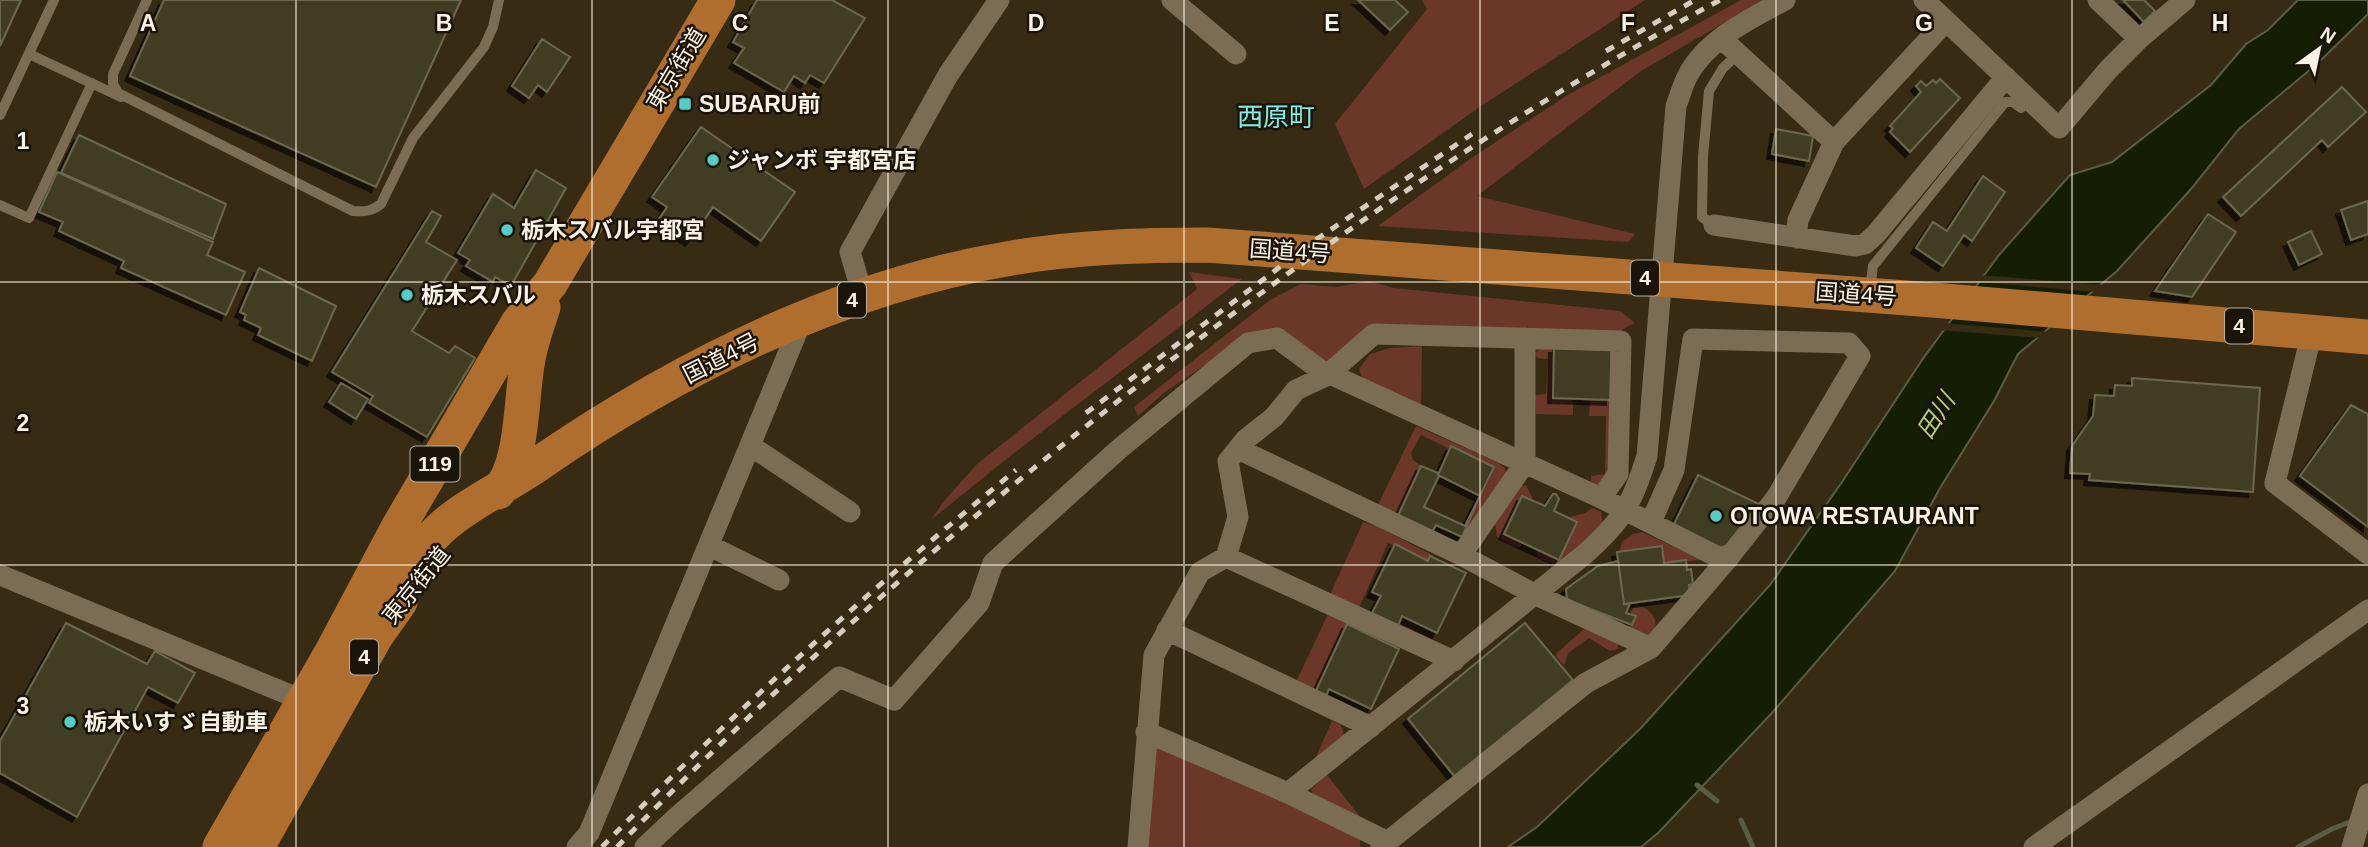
<svg xmlns="http://www.w3.org/2000/svg" width="2368" height="847" font-family="Helvetica,'Noto Sans JP',sans-serif">
<style>
.green{fill:#6a3728}
.water{fill:#151d02;stroke:#5a5d46;stroke-width:2}
.pier{fill:#372b14}
.lines{fill:none;stroke-linecap:round;stroke-linejoin:round}
.stream{stroke:#5a5d46;stroke-width:5}
.building{fill:#413e24;stroke:#6b684d;stroke-width:2;filter:url(#shadow)}
.service{stroke:#7b6d54;stroke-width:10}
.minor{stroke:#7b6d54;stroke-width:21}
.trunk{stroke:#b06e2e;stroke-width:35}
.rail{stroke:#d5cdbd;stroke-width:5;stroke-dasharray:9 9;stroke-linecap:butt}
.grid{fill:none;stroke:#faf2e4;stroke-width:2;stroke-opacity:0.55}
.poi-dot{fill:#54cdc7;stroke:#1a140a;stroke-width:2.5}
.labels{text-anchor:middle;stroke-width:5;stroke-linejoin:round;paint-order:stroke}
.shield{fill:#1a140a;stroke:#b7afa3;stroke-width:2}
.shield-label{font-size:21px;font-weight:bold;fill:#faf2e4}
.street-label{font-size:23px;fill:#faf2e4;stroke:#1a140a}
.poi-label{font-size:23px;font-weight:bold;fill:#faf2e4;stroke:#1a140a;text-anchor:start}
.water-label{font-size:24px;font-style:italic;fill:#b3d07e;stroke:#1a140a}
.quarter-label{font-size:26px;fill:#81ece6;stroke:#1a140a}
.grid-label{font-size:23px;text-anchor:middle;font-weight:bold;fill:#faf2e4;stroke:#1a140a;stroke-width:5;stroke-linejoin:round;paint-order:stroke}
</style>
<defs>
<filter id="shadow"><feDropShadow dx="-5" dy="5" stdDeviation="0" flood-color="#0009"/></filter>
</defs>
<rect width="100%" height="100%" fill="#372b14"/>
<path class="green" d="M 1422,0 L 1645,0 L 1481,106 L 1364,189 L 1335,124 L 1427,9 Z
M 1741,0 L 1763,0 L 1641,71 L 1477,196 L 1635,234 L 1628,242 L 1378,226 L 1470,159 L 1566,96 Z
M 1189,272 L 1242,279 L 1014,453 L 931,520 L 944,501 L 977,464 L 1197,289 Z
M 1369,281 L 1394,288 L 1620,311 L 1635,323 L 1613,334 L 1369,330 L 1327,367 L 1250,335 L 1165,392 L 1138,416 L 1134,407 L 1270,300 L 1301,284 L 1336,287 Z
M 1422,346 L 1421,407 L 1364,383 L 1359,369 L 1370,354 L 1390,348 Z
M 1541,349 L 1552,349 L 1552,398 L 1573,400 L 1573,415 L 1536,414 L 1535,395 L 1546,394 L 1548,359 L 1537,358 L 1535,353 Z
M 1590,400 L 1611,401 L 1609,479 L 1591,490 L 1591,476 L 1605,474 L 1606,416 L 1589,416 Z
M 1416,426 L 1499,463 L 1505,468 L 1508,479 L 1461,540 L 1495,467 L 1452,446 L 1450,449 L 1421,435 L 1411,453 L 1413,460 L 1421,466 L 1397,518 L 1375,511 Z
M 1526,485 L 1534,501 L 1522,496 L 1523,543 L 1520,547 L 1513,546 L 1497,537 L 1495,523 L 1521,486 Z
M 1592,508 L 1601,512 L 1603,524 L 1557,567 L 1539,558 L 1537,551 L 1559,560 L 1567,518 L 1585,513 Z
M 1363,522 L 1380,528 L 1434,556 L 1428,561 L 1388,543 L 1358,610 L 1329,597 Z
M 1642,532 L 1702,560 L 1664,563 L 1661,546 L 1619,552 L 1622,542 L 1633,534 Z
M 1641,606 C 1657,614 1659,624 1650,639 L 1625,628 L 1633,607 Z
M 1329,612 L 1348,622 L 1313,695 L 1294,686 Z
M 1584,629 L 1603,634 L 1618,643 L 1618,649 L 1610,651 L 1589,638 L 1568,653 L 1564,666 L 1556,656 L 1557,653 Z
M 1332,721 L 1341,725 L 1346,740 L 1314,761 Z
M 1161,744 L 1360,838 L 1360,847 L 1146,847 L 1151,749 Z
M 1327,775 L 1366,824 L 1315,798 L 1311,789 Z"/>
<path class="water" d="M 2298,0 L 2368,0 L 2368,14 L 2318,63 L 2239,129 L 2191,189 L 2117,271 L 2018,354 L 1994,401 L 1940,488 L 1895,571 L 1771,714 L 1658,833 L 1641,847 L 1508,847 L 1537,827 L 1641,728 L 1770,585 L 1842,482 L 1922,360 L 1999,255 L 2070,175 L 2112,162 L 2211,85 L 2246,44 L 2268,30 Z"/>
<path class="pier" d="M 1980,275 L 2105,285 L 2097,292 L 1975,282 Z
M 1944,323 L 2049,332 L 2042,338 L 1939,330 Z"/>
<g class="lines">
<path class="stream" d="M 1697,785 L 1717,801
M 1741,820 L 1753,847
M 2298,847 L 2332,829 L 2355,820"/>
</g>
<path class="building" d="M 0,0 L 21,0 L 0,46 Z
M 164,0 L 461,0 L 376,187 L 130,76 Z
M 757,0 L 832,0 L 865,18 L 824,83 L 810,75 L 805,83 L 794,76 L 784,92 L 734,63 L 744,48 L 733,42 Z
M 1358,0 L 1395,0 L 1408,12 L 1390,30 Z
M 2123,0 L 2144,0 L 2155,11 L 2144,22 Z
M 542,39 L 570,57 L 547,92 L 538,85 L 529,98 L 512,86 Z
M 1940,79 L 1960,98 L 1910,152 L 1890,132 L 1893,128 L 1890,126 L 1921,92 L 1916,86 L 1921,81 L 1926,86 L 1933,80 L 1936,83 Z
M 2342,87 L 2366,112 L 2328,147 L 2322,140 L 2241,216 L 2223,197 Z
M 701,127 L 795,192 L 761,241 L 713,207 L 690,241 L 659,219 L 667,207 L 652,197 Z
M 1776,129 L 1813,136 L 1809,161 L 1772,154 Z
M 79,135 L 226,204 L 213,239 L 61,173 Z
M 536,170 L 566,188 L 511,286 L 495,277 L 493,282 L 466,266 L 470,260 L 458,253 L 493,194 L 514,208 Z
M 57,172 L 213,242 L 207,255 L 245,272 L 226,315 L 121,268 L 124,261 L 59,231 L 63,222 L 39,212 Z
M 1983,176 L 2005,192 L 1972,241 L 1964,235 L 1943,266 L 1916,248 L 1933,222 L 1947,231 Z
M 2368,201 L 2368,234 L 2351,240 L 2341,210 Z
M 432,211 L 441,216 L 426,242 L 457,260 L 412,331 L 449,353 L 455,346 L 475,358 L 427,437 L 369,403 L 373,396 L 332,372 Z
M 2208,214 L 2236,232 L 2192,297 L 2155,291 Z
M 2311,231 L 2322,254 L 2299,265 L 2288,242 Z
M 259,268 L 336,306 L 312,361 L 258,335 L 261,328 L 244,320 L 246,315 L 240,312 Z
M 1554,348 L 1612,350 L 1611,400 L 1553,398 Z
M 2132,378 L 2260,388 L 2253,492 L 2089,480 L 2090,474 L 2070,473 L 2072,446 L 2093,416 L 2095,395 L 2114,396 L 2115,385 L 2132,386 Z
M 341,383 L 368,399 L 356,419 L 329,402 Z
M 2351,405 L 2368,414 L 2368,527 L 2300,476 Z
M 1451,446 L 1494,467 L 1480,496 L 1438,475 Z
M 1421,466 L 1438,473 L 1439,476 L 1424,507 L 1465,526 L 1480,496 L 1462,537 L 1436,525 L 1431,534 L 1397,518 Z
M 1698,475 L 1761,505 L 1728,545 L 1720,548 L 1673,526 Z
M 1553,494 L 1556,494 L 1559,499 L 1554,511 L 1577,522 L 1559,560 L 1504,534 L 1522,496 L 1545,506 Z
M 1395,544 L 1428,561 L 1430,556 L 1466,573 L 1437,633 L 1402,616 L 1398,626 L 1372,613 L 1381,596 L 1372,592 Z
M 1662,546 L 1664,563 L 1686,560 L 1687,570 L 1691,569 L 1693,584 L 1689,585 L 1690,595 L 1624,604 L 1617,552 Z
M 1618,561 L 1624,604 L 1630,603 L 1626,613 L 1636,616 L 1632,625 L 1567,600 L 1566,589 L 1598,566 Z
M 66,623 L 147,664 L 155,651 L 195,673 L 178,703 L 148,687 L 77,817 L 0,773 L 0,741 Z
M 1525,623 L 1573,680 L 1455,777 L 1408,719 Z
M 1347,624 L 1399,649 L 1371,709 L 1329,689 L 1325,698 L 1315,693 Z"/>
<g class="lines">
<path class="service" d="M 147,0 L 113,74 L 113,84 L 118,93 L 353,211 C 365,212 372,211 381,204 L 413,138 L 484,47 L 493,27 L 499,0
M 29,54 L 121,97
M 0,115 L 54,0
M 0,205 L 29,218 L 92,83
M 1714,225 L 1702,217 L 1703,156 L 1709,91 L 1723,68 L 1737,55
M 1870,289 L 1873,266 L 2005,102 L 2013,102 L 2021,108"/>
<path class="minor" d="M 1172,0 L 1236,54
M 1924,0 L 2059,128 L 2108,70 L 2139,39 L 2185,0
M 2098,0 L 2139,39
M 1722,39 L 1834,142
M 1714,225 L 1855,246 L 1865,244 L 1876,234 L 2006,77
M 1796,238 L 1798,220 L 1834,142 L 1946,21
M 863,296 L 850,252 L 948,75 L 999,0
M 2312,332 L 2275,483 L 2368,554
M 751,446 L 850,512
M 1238,449 L 1461,555 L 1536,595 L 1651,648 L 1586,683 L 1381,847
M 710,546 L 779,580
M 1461,555 L 1525,463 L 1525,338
M 1226,557 L 1454,661
M 0,575 L 312,704
M 1167,630 L 1371,727
M 1651,648 L 1726,561 L 1776,498 L 1860,356 L 1849,343 L 1693,339 L 1674,470 L 1651,522
M 1146,732 L 1288,793 L 1388,842
M 1288,793 L 1585,554 C 1623,520 1632,504 1647,456 L 1676,106 C 1680,96 1683,84 1688,75 C 1707,39 1752,18 1785,0
M 577,847 L 589,833 L 802,320
M 645,847 L 678,816 L 839,677 L 894,700 L 979,603 L 993,563 L 1118,450 L 1248,343 L 1277,338 L 1327,375 L 1374,334 L 1621,341 L 1618,474 L 1601,498
M 1138,847 L 1154,655 L 1200,572 L 1226,557 L 1238,517 L 1228,461 L 1245,440 L 1274,417 L 1296,390 L 1330,374 L 1601,498 L 1726,561
M 2034,847 L 2368,610
M 2352,847 L 2368,794"/>
<path class="trunk" d="M 498,492 C 525,462 520,393 529,354 C 532,339 538,323 543,307
M 332,652 C 367,610 401,567 440,529 C 464,506 508,485 537,465 C 678,368 841,286 1012,258 C 1077,247 1142,245 1207,245 L 1933,300 L 2368,337
M 220,847 L 332,652 L 399,526 L 518,323 L 550,284 L 718,0
M 257,847 L 376,636 L 400,602"/>
<path class="rail" d="M 1606,51 L 1695,0
M 1086,413 L 1317,239 L 1472,134
M 602,847 C 732,713 872,588 1016,470
M 617,847 C 788,671 975,510 1170,361 C 1345,228 1526,104 1720,0"/>
</g>
<path class="grid" d="M 296,0 L 296,847M 592,0 L 592,847M 888,0 L 888,847M 1184,0 L 1184,847M 1480,0 L 1480,847M 1776,0 L 1776,847M 2072,0 L 2072,847M 0,282 L 2368,282M 0,565 L 2368,565"/>
<g class="poi-dot">
<rect x="678" y="97" width="14" height="14" rx="3.5"/>
<circle cx="713" cy="160" r="7"/>
<circle cx="507" cy="230" r="7"/>
<circle cx="407" cy="295" r="7"/>
<circle cx="1716" cy="516" r="7"/>
<circle cx="70" cy="722" r="7"/>
</g>
<g class="labels">
<g class="shield">
<rect x="1631" y="260.5" width="28" height="35" rx="5"/>
<rect x="838" y="282.5" width="28" height="35" rx="5"/>
<rect x="2225" y="308.5" width="28" height="35" rx="5"/>
<rect x="410.5" y="446.5" width="49" height="35" rx="5"/>
<rect x="350" y="639.5" width="28" height="35" rx="5"/>
</g>
<g class="shield-label">
<text x="1645" y="285">4</text>
<text x="852" y="307">4</text>
<text x="2239" y="333">4</text>
<text x="435" y="471">119</text>
<text x="364" y="664">4</text>
</g>
<g class="street-label">
<text transform="translate(676 69) rotate(-59)" y="8">東京街道</text>
<text transform="translate(1290 251) rotate(4)" y="8">国道4号</text>
<text transform="translate(1856 294) rotate(4)" y="8">国道4号</text>
<text transform="translate(721 358) rotate(-27)" y="8">国道4号</text>
<text transform="translate(416 585) rotate(-51)" y="8">東京街道</text>
</g>
<g class="poi-label">
<text x="699" y="112">SUBARU前</text>
<text x="727" y="168">ジャンボ 宇都宮店</text>
<text x="521" y="238">栃木スバル宇都宮</text>
<text x="421" y="303">栃木スバル</text>
<text x="1730" y="524">OTOWA RESTAURANT</text>
<text x="84" y="730">栃木いすゞ自動車</text>
</g>
<g class="water-label">
<text transform="translate(1936 416) rotate(-57)" y="8">田川</text>
</g>
<g class="quarter-label">
<text x="1276" y="126">西原町</text>
</g>
</g>
<g class="grid-label">
<text x="148" y="31">A</text>
<text x="444" y="31">B</text>
<text x="740" y="31">C</text>
<text x="1036" y="31">D</text>
<text x="1332" y="31">E</text>
<text x="1628" y="31">F</text>
<text x="1924" y="31">G</text>
<text x="2220" y="31">H</text>
<text x="23" y="149">1</text>
<text x="23" y="431">2</text>
<text x="23" y="714">3</text>
</g>
<g transform="translate(2319 49) rotate(33)" stroke="#1a140a" stroke-width="5" paint-order="stroke">
<path d="M0-5L12 26L0 18L-12 26Z" fill="#faf2e4"/>
<text y="-10" font-size="19" font-weight="bold" text-anchor="middle" fill="#faf2e4">N</text>
</g>
</svg>
